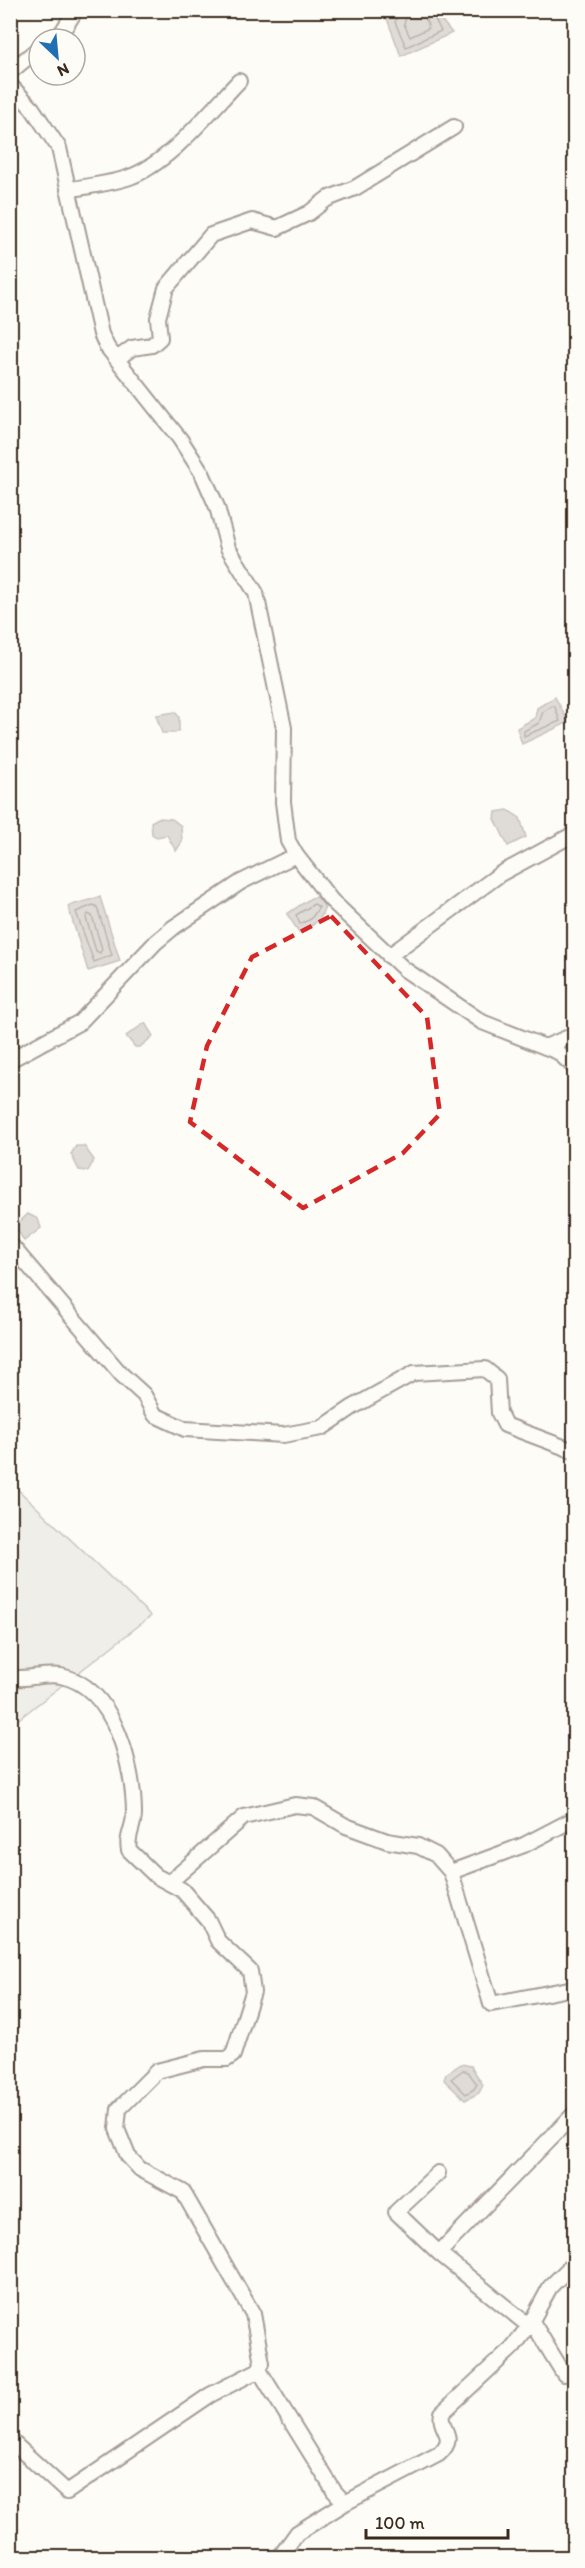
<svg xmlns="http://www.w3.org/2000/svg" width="585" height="2568" font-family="Itim,sans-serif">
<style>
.green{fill:#e1ded7;stroke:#8e847a;stroke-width:1.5}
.water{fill:#bbb4ad;stroke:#887d74;stroke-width:1.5}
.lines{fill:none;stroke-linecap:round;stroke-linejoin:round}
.shore{stroke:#6e6157;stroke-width:1.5}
.minor-casing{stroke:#3b2a1e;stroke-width:18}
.minor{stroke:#fdfcf7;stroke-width:14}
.marked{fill:none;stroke:#d62828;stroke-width:4.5;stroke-dasharray:12 8;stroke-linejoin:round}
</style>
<rect width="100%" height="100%" fill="#fdfcf7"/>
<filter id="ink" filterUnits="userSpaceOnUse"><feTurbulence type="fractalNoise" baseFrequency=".0167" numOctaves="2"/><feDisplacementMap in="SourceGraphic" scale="12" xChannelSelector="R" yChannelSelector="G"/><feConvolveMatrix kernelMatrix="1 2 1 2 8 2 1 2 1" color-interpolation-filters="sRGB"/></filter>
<g filter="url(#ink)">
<path class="green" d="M 10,1482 L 151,1616 L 11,1725 L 10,1725 Z"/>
<path class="water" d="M 402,10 L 434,11 L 452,33 L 401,56 L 386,16 Z
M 555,697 L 568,721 L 567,723 L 522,744 L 517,728 L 535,718 L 537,708 Z
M 175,712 L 179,717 L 179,730 L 175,733 L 162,733 L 156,715 Z
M 508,810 L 520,818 L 526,837 L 508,846 L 495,819 L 496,812 Z
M 158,818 L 172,819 L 181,826 L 182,842 L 176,851 L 167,835 L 156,837 L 152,834 L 151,822 Z
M 100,897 L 120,961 L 88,971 L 68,906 Z
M 317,897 L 325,907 L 320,919 L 302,932 L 299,932 L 287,914 L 311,898 Z
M 145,1023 L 153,1036 L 140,1047 L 135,1047 L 126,1036 Z
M 76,1146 L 84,1146 L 94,1160 L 88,1171 L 79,1170 L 71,1154 Z
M 28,1214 L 38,1219 L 41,1228 L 24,1241 L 15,1226 Z
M 461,2064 L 471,2066 L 483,2085 L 479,2093 L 465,2100 L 444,2080 L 446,2074 Z"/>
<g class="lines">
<path class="shore" d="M 400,10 L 395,22 L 406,47 L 441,31 L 430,10
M 408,10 L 404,24 L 410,37 L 429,28 L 422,10
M 552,706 L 555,707 L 560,721 L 524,736 L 524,731 L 539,723 L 543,712 Z
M 314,904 L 319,907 L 311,919 L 300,924 L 296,915 Z
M 93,905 L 97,907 L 112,955 L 94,962 L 76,912 Z
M 88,914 L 92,916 L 102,949 L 100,953 L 96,951 L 86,918 Z
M 463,2070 L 468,2072 L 477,2084 L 474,2089 L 466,2094 L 451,2079 Z"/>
<defs>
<path id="minor" d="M 54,39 L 60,35 L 76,10
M 10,72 L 39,48
M 10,85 L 32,108 L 59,148 L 101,334 L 107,347 L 180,439 L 202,473 L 217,507 L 228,548 L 256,593 L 284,728 L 283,802 L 288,841 L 296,855 L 331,900 L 404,969 L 482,1022 L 558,1052 L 574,1067
M 68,190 C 87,186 108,184 127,178 C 169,164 209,112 239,81
M 117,359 L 132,348 L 152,345 L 160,338 L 158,318 L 166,288 L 211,235 L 252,221 L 277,228 L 309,213 L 327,199 L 355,188 L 454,127
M 389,956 L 500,874 L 574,834
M 545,1047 L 574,1035
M 10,1060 L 80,1022 L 156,942 L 174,927 L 241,882 L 296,855
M 10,1244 L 121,1374 L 144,1395 L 155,1415 L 185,1429 L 283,1435 L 322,1428 L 353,1407 L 414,1373 L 485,1369 L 497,1379 L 499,1413 L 505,1425 L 574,1451
M 10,1678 C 27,1680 45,1673 61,1676 C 115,1687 134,1768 134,1814 C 134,1827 126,1837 129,1850 L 156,1876 L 182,1890 L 208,1920 L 218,1941 L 250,1971 L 253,1992 L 233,2055 L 227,2059 L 204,2059 L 157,2071 L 119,2109 L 117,2129 L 128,2156 L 140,2169 L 183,2192 L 253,2314 L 262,2363 L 259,2370 L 210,2395 L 67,2492 L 10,2440
M 451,1872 L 491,2004 L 574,1988
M 170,1882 L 244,1817 L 295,1805 L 313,1807 L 346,1826 L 387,1841 L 418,1846 L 436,1855 L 451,1872 L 524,1845 L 574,1819
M 438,2173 L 396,2212 L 439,2253 L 529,2326
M 439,2253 L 574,2114
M 531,2320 L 564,2374
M 259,2370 L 334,2491 L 345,2503
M 279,2558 L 297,2533 L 345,2503 L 439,2454 C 459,2435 438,2431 442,2413 L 513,2347 L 529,2326 L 550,2287 L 574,2263"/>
</defs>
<use href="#minor" class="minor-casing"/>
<use href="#minor" class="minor"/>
</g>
</g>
<path d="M0 0H585V2568H0ZM 331,916 L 427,1017 L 440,1114 L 403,1153 L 303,1208 L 190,1122 L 207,1046 L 252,957 Z" fill="#fdfcf7" fill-opacity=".55" fill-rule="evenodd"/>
<path class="marked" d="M 331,916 L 427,1017 L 440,1114 L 403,1153 L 303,1208 L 190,1122 L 207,1046 L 252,957 Z"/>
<rect width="585" height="2568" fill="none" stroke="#fdfcf7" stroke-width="36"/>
<rect x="18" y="18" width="549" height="2532" fill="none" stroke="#3b2a1e" stroke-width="2" filter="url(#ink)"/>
<g transform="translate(57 57) rotate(154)"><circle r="28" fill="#fdfcf7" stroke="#afa8a0" stroke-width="1.5"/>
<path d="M0-4.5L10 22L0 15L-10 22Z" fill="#1f6fb2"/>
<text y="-9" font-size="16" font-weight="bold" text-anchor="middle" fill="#3b2a1e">N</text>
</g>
<path d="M366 2529v9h142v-9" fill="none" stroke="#3b2a1e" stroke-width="3"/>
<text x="375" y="2529" font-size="18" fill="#3b2a1e" stroke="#fdfcf7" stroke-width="4.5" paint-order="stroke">100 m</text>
</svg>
